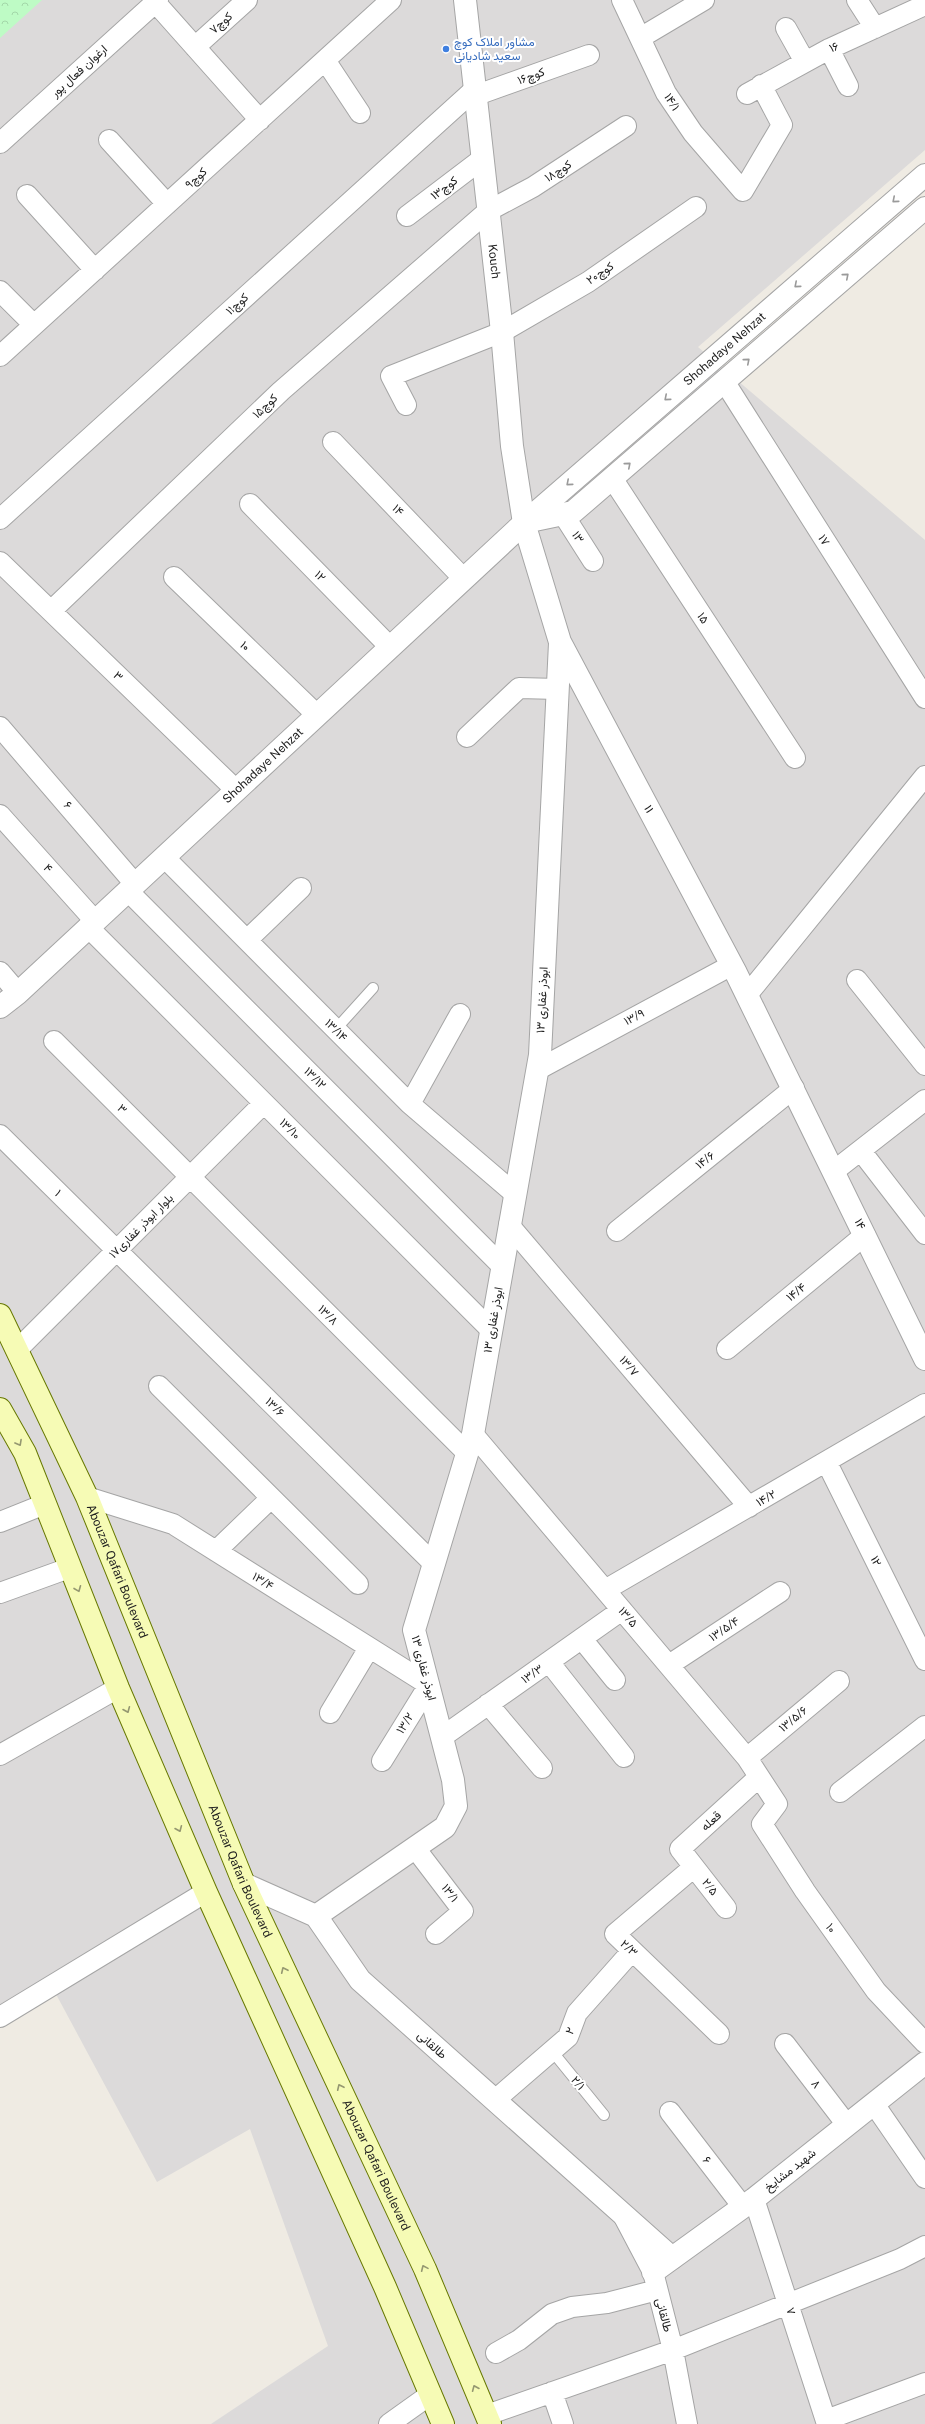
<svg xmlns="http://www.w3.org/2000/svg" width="925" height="2424" font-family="'Public Sans',Vazirmatn,sans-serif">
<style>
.residential{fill:#dcdada}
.park{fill:url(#park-crowns)}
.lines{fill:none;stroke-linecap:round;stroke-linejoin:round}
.service-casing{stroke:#a5a5a5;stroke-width:12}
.minor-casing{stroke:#a5a5a5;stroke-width:22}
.tertiary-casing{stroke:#a5a5a5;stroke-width:24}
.secondary-casing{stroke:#677801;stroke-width:24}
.service{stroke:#fff;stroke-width:10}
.minor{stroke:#fff;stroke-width:20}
.tertiary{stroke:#fff;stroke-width:22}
.secondary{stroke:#f6fbb5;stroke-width:22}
.oneway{stroke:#9a9a9a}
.oneway2{stroke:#959871}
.shop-dot{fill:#3f7fe0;stroke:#fff;stroke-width:1.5}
.labels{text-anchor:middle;stroke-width:4;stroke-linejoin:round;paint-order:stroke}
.street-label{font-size:12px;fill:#1e1e1e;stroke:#fff}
.shop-label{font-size:12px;fill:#366cbe;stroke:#fff;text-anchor:start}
</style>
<defs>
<pattern id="park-crowns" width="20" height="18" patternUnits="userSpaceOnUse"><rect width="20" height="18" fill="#befbc5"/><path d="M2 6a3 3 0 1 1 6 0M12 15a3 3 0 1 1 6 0" fill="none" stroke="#a3d7a9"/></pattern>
</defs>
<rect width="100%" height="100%" fill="#efebe3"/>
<path class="residential" d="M 0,0 L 925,0 L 925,150 L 698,347 L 925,540 L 925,2424 L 211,2424 L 328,2346 L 250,2129 L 157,2182 L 50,1983 L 0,2016 Z"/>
<path class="park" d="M 0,0 L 42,0 L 0,38 Z"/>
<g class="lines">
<defs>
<path id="service" d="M 336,1029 L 373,988
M 552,2051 L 604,2115"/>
<path id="minor" d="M 622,0 L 666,93 L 693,133 L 743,191 L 782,125 L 761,85
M 857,0 L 875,28
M 155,2 L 260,120
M 786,28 L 805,62
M 640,38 L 704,0
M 195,47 L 247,0
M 829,49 L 848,86
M 325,60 L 360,113
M 747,94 L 829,49 L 925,5
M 474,96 L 589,55
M 109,140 L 167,204
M 0,143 L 158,0
M 27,195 L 95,270
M 407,216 L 482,159
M 0,291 L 34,325
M 0,356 L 391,0
M 724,381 L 925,698
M 406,405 L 391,376 L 502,332 L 588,282 L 696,207
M 333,442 L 463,578
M 612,478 L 795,758
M 250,504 L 390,647
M 563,514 L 593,561
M 0,519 L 474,90
M 0,562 L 236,790
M 174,577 L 317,715
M 51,611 L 281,391 L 488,211 L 533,187 L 626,126
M 0,727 L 135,884
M 467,737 L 519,688 L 558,689
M 0,815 L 95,921
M 164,857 L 410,1104 L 515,1194
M 128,891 L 502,1266
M 88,927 L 491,1330
M 247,940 L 301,888
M 0,972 L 18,993
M 857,980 L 925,1065
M 747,995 L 925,776
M 54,1041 L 467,1453
M 537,1070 L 732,965
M 410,1104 L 460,1014
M 0,1135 L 434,1564
M 861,1151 L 925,1234
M 834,1171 L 925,1100
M 509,1225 L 749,1507
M 617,1231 L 794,1088
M 727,1349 L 865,1235
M 17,1350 L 264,1103
M 159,1386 L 358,1584
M 473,1434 L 747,1758 L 777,1804 L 762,1824 L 805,1891 L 876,1991 L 925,2043
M 827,1463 L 925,1660
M 87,1497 L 173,1524 L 429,1685 L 382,1761
M 0,1522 L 45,1504
M 216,1551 L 271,1498
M 605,1590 L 925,1404
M 0,1593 L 69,1568
M 582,1639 L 615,1680
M 549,1662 L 624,1757
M 669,1665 L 780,1592
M 488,1704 L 542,1768
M 330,1713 L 369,1648
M 442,1737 L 622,1610
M 0,1755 L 118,1688
M 747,1758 L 839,1681
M 840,1792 L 925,1726
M 415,1848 L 463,1911 L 436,1934
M 694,1867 L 615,1934 L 719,2034
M 726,1908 L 680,1849 L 759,1777
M 0,2017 L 206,1892
M 785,2044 L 847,2125
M 495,2100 L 568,2037 L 577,2013 L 632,1951
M 874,2104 L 925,2178
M 670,2112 L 743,2207
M 754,2199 L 827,2424
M 624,2217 L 653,2272 L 673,2350 L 687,2424
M 496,2353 L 519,2340 L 552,2314 L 572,2307 L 607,2303 L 657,2290
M 552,2392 L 563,2424
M 487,2415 L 673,2350 L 900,2259 L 925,2246
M 826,2420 L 925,2383
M 389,2424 L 431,2394"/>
<g id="tertiary">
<path id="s1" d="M 465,0 L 502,332 L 512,446 L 524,523 L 560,642 L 736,973 L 925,1359"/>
<path d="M 525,522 L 573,512 L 925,208"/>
<path id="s2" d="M 0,1007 L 18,993 L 524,523 L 925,175"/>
<path d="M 244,1884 L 316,1916 L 360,1980 L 672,2258"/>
<path d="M 316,1916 L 445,1827 L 456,1806 L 453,1780 L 414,1630 L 473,1434 L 540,1055 L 560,643"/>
<path d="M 653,2272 L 754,2199 L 925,2063"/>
</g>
<g id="secondary">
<path id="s3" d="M 0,1315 L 87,1497 L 244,1884 L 425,2269 L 490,2424"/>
<path d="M 0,1409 L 25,1453 L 118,1688 L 206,1892 L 385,2287 L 443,2424"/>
</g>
</defs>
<use href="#service" class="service-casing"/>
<use href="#minor" class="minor-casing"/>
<use href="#tertiary" class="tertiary-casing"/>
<use href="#secondary" class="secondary-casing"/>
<use href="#service" class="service"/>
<use href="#minor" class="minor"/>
<use href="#tertiary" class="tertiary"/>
<use href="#secondary" class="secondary"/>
</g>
<defs><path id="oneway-chevron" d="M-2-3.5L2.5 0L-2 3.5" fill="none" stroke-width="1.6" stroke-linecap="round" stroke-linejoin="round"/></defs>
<g class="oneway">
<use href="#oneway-chevron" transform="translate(895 200) rotate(139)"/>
<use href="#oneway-chevron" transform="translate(846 276) rotate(-41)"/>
<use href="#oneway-chevron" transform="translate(797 285) rotate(139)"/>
<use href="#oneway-chevron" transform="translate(747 361) rotate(-41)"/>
<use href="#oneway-chevron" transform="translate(667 398) rotate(139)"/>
<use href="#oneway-chevron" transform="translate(628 465) rotate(-41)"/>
<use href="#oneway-chevron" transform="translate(569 483) rotate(139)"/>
</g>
<g class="oneway2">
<use href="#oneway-chevron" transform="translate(19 1443) rotate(61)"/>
<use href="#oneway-chevron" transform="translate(78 1589) rotate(68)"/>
<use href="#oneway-chevron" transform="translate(127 1710) rotate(67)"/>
<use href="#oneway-chevron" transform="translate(179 1829) rotate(67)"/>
<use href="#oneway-chevron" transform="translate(284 1970) rotate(-115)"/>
<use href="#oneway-chevron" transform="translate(340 2087) rotate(-115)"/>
<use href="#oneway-chevron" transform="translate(424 2268) rotate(-114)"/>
<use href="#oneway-chevron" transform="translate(475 2388) rotate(-113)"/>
</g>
<circle class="shop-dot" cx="446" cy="49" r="4"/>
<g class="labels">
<g class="street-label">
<text transform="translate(221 23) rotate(-42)" y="4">۷کوچ</text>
<text transform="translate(834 47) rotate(-25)" y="4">۱۶</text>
<text transform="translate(79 71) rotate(-42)" y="4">ارغوان فعال پور</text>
<text transform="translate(531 76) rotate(-20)" y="4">۱۶کوچ</text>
<text transform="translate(672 102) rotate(58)" y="4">۱۴/۱</text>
<text transform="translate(558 171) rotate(-33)" y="4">۱۸کوچ</text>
<text transform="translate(196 178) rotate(-42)" y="4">۹کوچ</text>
<text transform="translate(444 188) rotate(-37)" y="4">۱۳کوچ</text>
<text dy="4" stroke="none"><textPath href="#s1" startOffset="263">Kouch</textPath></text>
<text transform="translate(600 273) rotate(-34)" y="4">۲۰کوچ</text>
<text transform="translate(237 304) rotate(-42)" y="4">۱۱کوچ</text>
<text dy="4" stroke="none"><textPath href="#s2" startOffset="979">Shohadaye Nehzat</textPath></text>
<text transform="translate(265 406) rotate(-44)" y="4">۱۵کوچ</text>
<text transform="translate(398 510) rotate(46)" y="4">۱۴</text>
<text transform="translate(578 537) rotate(57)" y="4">۱۳</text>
<text transform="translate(824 540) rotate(58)" y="4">۱۷</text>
<text transform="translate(320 576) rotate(46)" y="4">۱۲</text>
<text transform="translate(703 618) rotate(57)" y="4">۱۵</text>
<text transform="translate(245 646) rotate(44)" y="4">۱۰</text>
<text transform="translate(118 676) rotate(44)" y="4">۳</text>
<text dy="4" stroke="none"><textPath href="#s2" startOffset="357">Shohadaye Nehzat</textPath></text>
<text transform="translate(68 805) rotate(49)" y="4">۶</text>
<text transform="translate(649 809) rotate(62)" y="4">۱۱</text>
<text transform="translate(48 868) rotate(48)" y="4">۴</text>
<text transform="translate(542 1000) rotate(-87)" y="4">۱۳ ابوذر غفاری</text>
<text transform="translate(634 1017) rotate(-28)" y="4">۱۳/۹</text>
<text transform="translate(336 1030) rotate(45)" y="4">۱۳/۱۴</text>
<text transform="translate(315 1078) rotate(45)" y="4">۱۳/۱۲</text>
<text transform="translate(122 1109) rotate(45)" y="4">۳</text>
<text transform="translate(290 1129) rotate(45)" y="4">۱۳/۱۰</text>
<text transform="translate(705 1160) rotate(-39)" y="4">۱۴/۶</text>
<text transform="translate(58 1193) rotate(45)" y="4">۱</text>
<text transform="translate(860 1224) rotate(64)" y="4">۱۴</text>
<text transform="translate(141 1226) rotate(-45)" y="4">بلوار ابوذر غفاری۱۷</text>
<text transform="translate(796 1292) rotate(-39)" y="4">۱۴/۴</text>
<text transform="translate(328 1315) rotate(45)" y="4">۱۳/۸</text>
<text transform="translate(493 1320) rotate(-80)" y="4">۱۳ ابوذر غفاری</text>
<text transform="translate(629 1366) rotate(50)" y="4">۱۳/۷</text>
<text transform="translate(275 1407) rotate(45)" y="4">۱۳/۶</text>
<text transform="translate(766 1498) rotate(-30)" y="4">۱۴/۲</text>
<text transform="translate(876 1561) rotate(63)" y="4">۱۲</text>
<text dy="4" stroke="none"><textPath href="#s3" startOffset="282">Abouzar Qafari Boulevard</textPath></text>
<text transform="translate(263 1581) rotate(32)" y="4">۱۳/۴</text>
<text transform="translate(628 1617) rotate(50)" y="4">۱۳/۵</text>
<text transform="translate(724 1629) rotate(-34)" y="4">۱۳/۵/۴</text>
<text transform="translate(424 1668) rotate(75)" y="4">۱۳ ابوذر غفاری</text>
<text transform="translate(532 1674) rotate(-35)" y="4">۱۳/۳</text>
<text transform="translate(793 1719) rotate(-40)" y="4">۱۳/۵/۶</text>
<text transform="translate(405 1723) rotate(-58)" y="4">۱۳/۲</text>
<text transform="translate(711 1821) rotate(-43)" y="4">قعله</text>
<text dy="4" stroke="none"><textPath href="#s3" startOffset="606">Abouzar Qafari Boulevard</textPath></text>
<text transform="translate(710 1887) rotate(52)" y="4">۲/۵</text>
<text transform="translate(450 1893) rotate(53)" y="4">۱۳/۱</text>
<text transform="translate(831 1928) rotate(54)" y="4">۱۰</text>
<text transform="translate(629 1948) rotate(43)" y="4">۲/۳</text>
<text transform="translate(570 2031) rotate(-64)" y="4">۲</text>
<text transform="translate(432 2045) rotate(42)" y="4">طالقانی</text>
<text transform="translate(578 2083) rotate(50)" y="4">۲/۱</text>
<text transform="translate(816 2084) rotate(52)" y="4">۸</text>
<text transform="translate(707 2160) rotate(52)" y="4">۶</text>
<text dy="4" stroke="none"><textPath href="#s3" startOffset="930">Abouzar Qafari Boulevard</textPath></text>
<text transform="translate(790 2170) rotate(-38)" y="4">شهید مشایخ</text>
<text transform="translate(791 2311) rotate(72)" y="4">۷</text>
<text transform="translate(664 2315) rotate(75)" y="4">طالقانی</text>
</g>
<g class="shop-label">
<text x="454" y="46">مشاور املاک کوچ<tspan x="454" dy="14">سعید شادیانی</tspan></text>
</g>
</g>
</svg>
